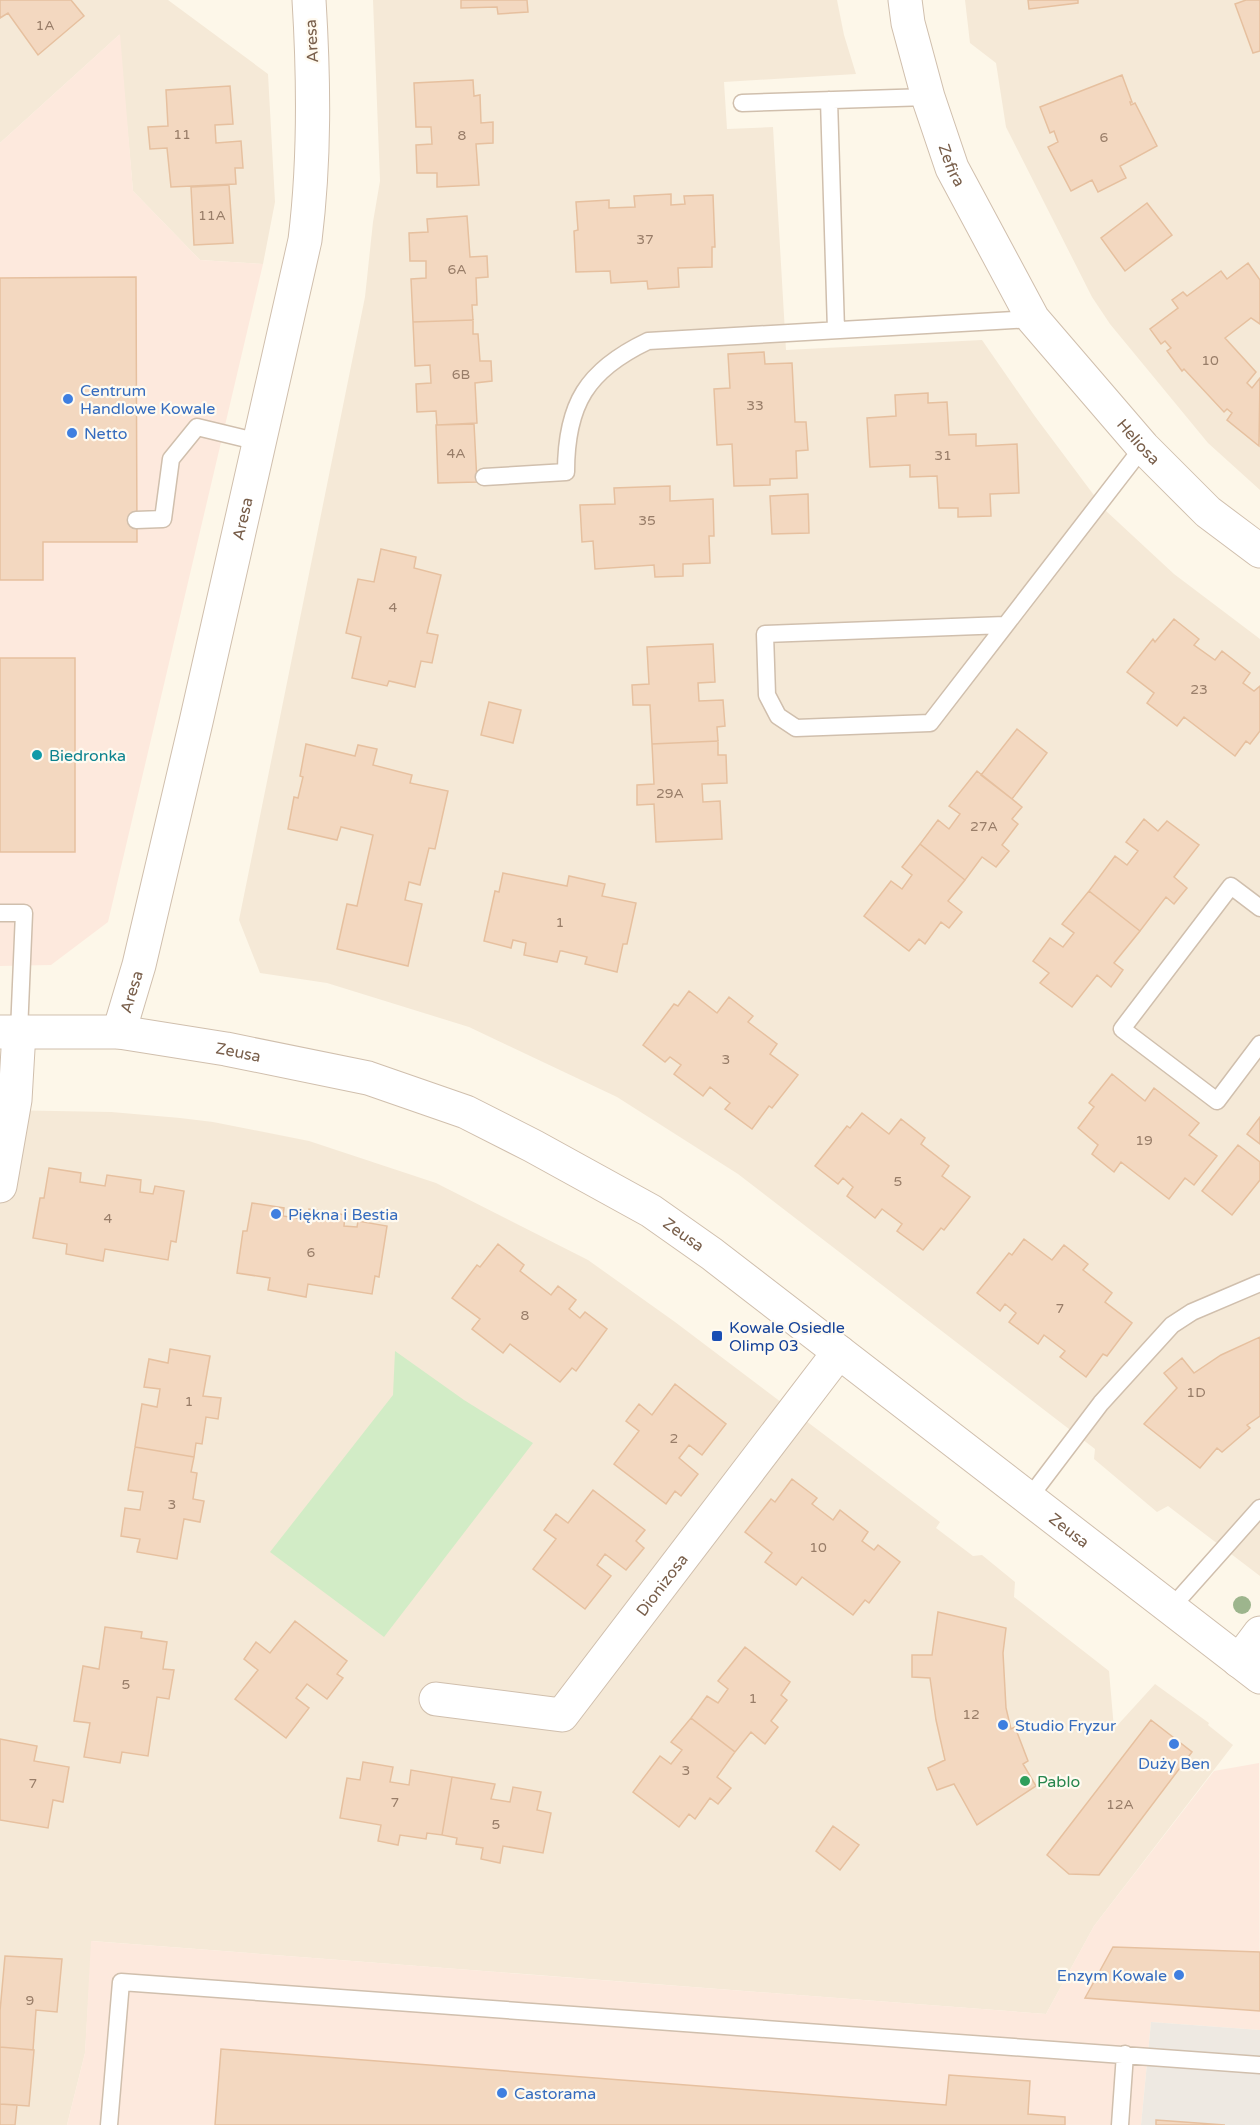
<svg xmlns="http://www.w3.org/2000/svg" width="1260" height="2125" font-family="'Varela Round',sans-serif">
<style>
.residential{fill:#f5e9d7}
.commercial{fill:#fde9dd}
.industrial{fill:#eee9e2}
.green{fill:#d2ecc6}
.building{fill:#f3d8c0;stroke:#e6c09f;stroke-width:1.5}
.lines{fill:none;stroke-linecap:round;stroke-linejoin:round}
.lane-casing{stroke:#d0bfad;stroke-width:19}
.street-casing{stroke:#d0bfad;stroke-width:35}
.lane{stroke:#fff;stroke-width:16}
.street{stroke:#fff;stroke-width:33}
.tree{fill:#9db58d}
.shop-dot{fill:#3f7fe0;stroke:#fffaf0;stroke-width:2}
.culture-dot{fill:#0f9aa8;stroke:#fffaf0;stroke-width:2}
.transit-dot{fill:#1a4fb4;stroke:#fffaf0;stroke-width:2}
.leisure-dot{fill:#2e9e5b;stroke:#fffaf0;stroke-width:2}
.labels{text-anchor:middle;stroke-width:4.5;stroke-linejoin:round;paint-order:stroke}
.number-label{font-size:14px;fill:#987d68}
.street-label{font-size:16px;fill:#795f4b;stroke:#fffaf0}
.shop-label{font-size:16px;fill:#366cbe;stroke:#fffaf0;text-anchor:start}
.culture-label{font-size:16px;fill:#0d838f;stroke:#fffaf0;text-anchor:start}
.transit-label{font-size:16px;fill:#164399;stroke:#fffaf0;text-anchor:start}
.leisure-label{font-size:16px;fill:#27864d;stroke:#fffaf0;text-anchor:start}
</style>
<rect width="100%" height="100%" fill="#fdf7e9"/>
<path class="residential" d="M 0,0 L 168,0 L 268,74 L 275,202 L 263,264 L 200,260 L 133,191 L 119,35 L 0,143 Z
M 373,0 L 837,0 L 844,35 L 856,74 L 724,82 L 727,129 L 773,127 L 786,350 L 982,340 L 1034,415 L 1105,510 L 1174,574 L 1260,639 L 1260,1576 L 1168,1506 L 1157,1512 L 1094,1459 L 1095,1449 L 738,1174 L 617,1097 L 469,1027 L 327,983 L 260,973 L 239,920 L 365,297 L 373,222 L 380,181 Z
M 965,0 L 1260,0 L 1260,490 L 1208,443 L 1110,324 L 1092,297 L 1006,127 L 996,63 L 970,43 Z
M 0,1110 L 111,1112 L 180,1118 L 213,1122 L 309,1141 L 436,1183 L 588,1260 L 675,1322 L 940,1522 L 936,1528 L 973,1556 L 982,1555 L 1015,1582 L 1014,1597 L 1109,1671 L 1114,1729 L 1155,1684 L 1209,1723 L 1208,1725 L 1233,1745 L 1094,1926 L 1046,2014 L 92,1941 L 85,2053 L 67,2125 L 0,2125 Z"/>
<path class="commercial" d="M 120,34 L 133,191 L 200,260 L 263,264 L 108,922 L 51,965 L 0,966 L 0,143 Z
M 1259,1763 L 1260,2030 L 1151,2022 L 1141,2125 L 67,2125 L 85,2053 L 91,1941 L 1046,2014 L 1094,1926 L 1214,1771 Z"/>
<path class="industrial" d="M 1151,2022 L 1260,2030 L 1260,2125 L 1141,2125 Z"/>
<path class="green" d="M 395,1351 L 464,1400 L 533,1443 L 384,1637 L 270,1552 L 393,1395 Z"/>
<path class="building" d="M 0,0 L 71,0 L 84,16 L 38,55 L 8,13 L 0,18 Z
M 461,0 L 527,0 L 528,12 L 498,14 L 497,7 L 461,8 Z
M 1028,0 L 1078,0 L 1078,3 L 1029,9 Z
M 1246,0 L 1260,0 L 1260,51 L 1253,53 L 1235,4 Z
M 1122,75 L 1132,102 L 1130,102 L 1131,105 L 1135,103 L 1157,146 L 1120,166 L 1126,178 L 1098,192 L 1092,180 L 1071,191 L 1048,147 L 1058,142 L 1054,131 L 1050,133 L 1040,107 Z
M 473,80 L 474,96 L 480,95 L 481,123 L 493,122 L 493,143 L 476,144 L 479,185 L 437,187 L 437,173 L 417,173 L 416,145 L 432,144 L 431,127 L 416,127 L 414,83 Z
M 230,86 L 233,124 L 215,125 L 216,143 L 241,141 L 243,168 L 235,168 L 236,184 L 171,187 L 167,148 L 150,149 L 148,127 L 168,126 L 166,90 Z
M 229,185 L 233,243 L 194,245 L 191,187 Z
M 671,194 L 671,205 L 685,204 L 684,196 L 713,195 L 715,247 L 712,247 L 712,267 L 678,268 L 679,287 L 648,289 L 647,281 L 611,283 L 610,271 L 576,272 L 574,231 L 578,230 L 576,202 L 609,200 L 609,208 L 635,207 L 634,196 Z
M 1147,203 L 1172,235 L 1125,271 L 1101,238 Z
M 467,216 L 470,257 L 487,256 L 488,277 L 476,278 L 477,305 L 472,305 L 473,320 L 413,322 L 411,279 L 426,278 L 426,261 L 410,261 L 409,233 L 428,232 L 427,219 Z
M 1248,263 L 1260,280 L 1260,324 L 1251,318 L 1225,338 L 1256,372 L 1247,383 L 1252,388 L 1260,378 L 1259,446 L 1227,420 L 1232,413 L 1227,409 L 1224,412 L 1184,369 L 1182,371 L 1167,351 L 1171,348 L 1165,341 L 1161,344 L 1150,329 L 1178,308 L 1172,300 L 1183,292 L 1187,296 L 1221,271 L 1227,279 Z
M 136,277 L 137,542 L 43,542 L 43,580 L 0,580 L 0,278 Z
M 473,320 L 473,334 L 478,334 L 480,361 L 491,361 L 492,381 L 475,383 L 477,423 L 437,425 L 436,411 L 417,412 L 416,384 L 431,383 L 430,365 L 415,366 L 413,322 Z
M 764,352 L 765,364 L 792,363 L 795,422 L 806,422 L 808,450 L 796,451 L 797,478 L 770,479 L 770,485 L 734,486 L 732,444 L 717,445 L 714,389 L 730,388 L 728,354 Z
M 928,393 L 928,403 L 947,402 L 949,435 L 976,434 L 976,446 L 1017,444 L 1019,493 L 990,494 L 991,516 L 958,517 L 958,508 L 939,508 L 937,476 L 910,477 L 910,465 L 870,467 L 867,418 L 896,416 L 895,395 Z
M 474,424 L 477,482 L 438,483 L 436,425 Z
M 670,486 L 670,501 L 713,499 L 714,536 L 709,536 L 710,563 L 683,564 L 683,576 L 655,577 L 654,565 L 595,569 L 593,541 L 582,542 L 580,505 L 615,504 L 614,488 Z
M 808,494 L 809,533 L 772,534 L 770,496 Z
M 381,549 L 416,557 L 414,568 L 441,575 L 427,633 L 438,635 L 432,663 L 421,661 L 415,687 L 389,681 L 387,686 L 352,678 L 361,637 L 346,633 L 358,579 L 374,582 Z
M 1174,619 L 1199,639 L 1194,645 L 1215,660 L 1222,651 L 1250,673 L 1243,683 L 1254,691 L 1260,686 L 1260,731 L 1250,744 L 1246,741 L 1235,756 L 1184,717 L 1177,726 L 1147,703 L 1154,693 L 1127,672 L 1153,639 L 1155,642 Z
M 713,644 L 715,682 L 698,683 L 699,701 L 723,700 L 725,726 L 717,727 L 718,741 L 652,744 L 650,705 L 633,705 L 632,685 L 649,684 L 647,647 Z
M 0,658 L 75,658 L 75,852 L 0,852 Z
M 489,702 L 521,710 L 513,743 L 481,735 Z
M 1017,729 L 1047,753 L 1012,799 L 981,775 Z
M 718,741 L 718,755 L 726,755 L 727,783 L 702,784 L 703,802 L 720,801 L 722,839 L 656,842 L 654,804 L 637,805 L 637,785 L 654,784 L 652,744 Z
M 306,744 L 355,756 L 358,745 L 377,749 L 373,765 L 412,775 L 410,783 L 448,791 L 435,849 L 429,848 L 420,885 L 409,882 L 405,900 L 422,904 L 408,966 L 337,949 L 347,904 L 357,906 L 373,835 L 341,827 L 337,840 L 288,829 L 294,797 L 298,798 L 303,777 L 300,776 Z
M 977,771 L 1022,807 L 1012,819 L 1018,824 L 1002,845 L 1009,851 L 996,867 L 982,857 L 965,880 L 920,844 L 938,820 L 949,829 L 960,814 L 949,806 Z
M 1144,819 L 1158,831 L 1167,821 L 1199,845 L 1174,877 L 1187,888 L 1174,904 L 1166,897 L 1140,931 L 1089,891 L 1115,856 L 1127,865 L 1138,851 L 1126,842 Z
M 920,844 L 965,880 L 948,901 L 962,912 L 949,928 L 941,922 L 925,944 L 919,939 L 909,951 L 864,916 L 891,881 L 902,889 L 912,875 L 902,867 Z
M 503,873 L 567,886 L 569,876 L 605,884 L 602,896 L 636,903 L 627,944 L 623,944 L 617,972 L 585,964 L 587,957 L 562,951 L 560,951 L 557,962 L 524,955 L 526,943 L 513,940 L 511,948 L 484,941 L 495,891 L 499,892 Z
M 1089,891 L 1140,931 L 1114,963 L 1123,970 L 1111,987 L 1097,975 L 1072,1007 L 1040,983 L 1049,973 L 1033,961 L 1050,938 L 1063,947 L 1074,933 L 1062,924 Z
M 689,991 L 717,1013 L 729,997 L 753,1016 L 748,1022 L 777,1044 L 770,1054 L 798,1075 L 772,1108 L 769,1106 L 752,1129 L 725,1109 L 730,1103 L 710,1087 L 703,1096 L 674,1074 L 681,1065 L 670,1057 L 665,1062 L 643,1045 L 674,1004 L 678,1006 Z
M 1112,1074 L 1145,1101 L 1154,1088 L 1199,1123 L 1189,1135 L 1217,1156 L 1194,1185 L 1185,1178 L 1169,1199 L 1121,1162 L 1114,1172 L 1092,1154 L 1098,1145 L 1078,1128 L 1094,1107 L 1089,1103 Z
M 862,1113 L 889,1134 L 901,1119 L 925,1138 L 921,1144 L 949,1166 L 942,1176 L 970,1197 L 944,1230 L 941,1228 L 923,1250 L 897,1231 L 902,1224 L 882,1209 L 875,1218 L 847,1196 L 853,1187 L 843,1178 L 838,1184 L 815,1166 L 847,1126 L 850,1128 Z
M 1260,1117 L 1260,1144 L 1247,1134 Z
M 1238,1145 L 1260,1162 L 1260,1180 L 1232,1215 L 1202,1191 Z
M 49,1168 L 81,1173 L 80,1182 L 105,1186 L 107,1175 L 141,1180 L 140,1192 L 153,1194 L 155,1186 L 184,1191 L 176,1242 L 171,1241 L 168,1260 L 105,1249 L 103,1261 L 66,1254 L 67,1244 L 33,1238 L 40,1198 L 44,1198 Z
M 252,1203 L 284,1208 L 283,1216 L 307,1220 L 309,1209 L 345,1215 L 344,1226 L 357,1227 L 358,1221 L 387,1226 L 379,1277 L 375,1276 L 372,1294 L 308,1284 L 306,1297 L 268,1290 L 270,1278 L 237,1273 L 243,1231 L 247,1231 Z
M 1024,1239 L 1052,1260 L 1064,1245 L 1088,1264 L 1083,1270 L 1112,1293 L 1105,1302 L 1132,1323 L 1107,1356 L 1103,1354 L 1086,1377 L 1060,1357 L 1065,1351 L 1044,1335 L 1038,1344 L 1009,1322 L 1016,1313 L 1005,1304 L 1000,1311 L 977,1293 L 1009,1253 L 1012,1255 Z
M 498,1244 L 524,1265 L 520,1271 L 551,1295 L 558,1286 L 576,1300 L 569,1309 L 580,1318 L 585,1312 L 607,1329 L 576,1371 L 572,1368 L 560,1382 L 510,1344 L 503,1353 L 472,1329 L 480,1319 L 452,1298 L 477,1265 L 480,1267 Z
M 1260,1337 L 1260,1416 L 1247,1425 L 1250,1428 L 1222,1452 L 1217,1448 L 1200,1468 L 1144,1424 L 1177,1388 L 1164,1373 L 1182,1358 L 1194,1373 L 1221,1355 Z
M 170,1349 L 210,1356 L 203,1396 L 221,1398 L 218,1419 L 206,1417 L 202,1444 L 196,1443 L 194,1457 L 135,1447 L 142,1404 L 157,1407 L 160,1389 L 144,1387 L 149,1359 L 168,1363 Z
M 675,1384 L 726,1424 L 702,1455 L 689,1445 L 679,1458 L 698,1474 L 681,1496 L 675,1491 L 666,1504 L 614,1464 L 639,1431 L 626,1421 L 639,1404 L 652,1415 Z
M 135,1447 L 194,1457 L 191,1472 L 197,1473 L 193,1499 L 204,1501 L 200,1522 L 184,1519 L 177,1559 L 137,1552 L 140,1539 L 121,1536 L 125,1508 L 140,1510 L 143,1492 L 128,1490 Z
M 792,1479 L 817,1498 L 812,1504 L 833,1520 L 840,1510 L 868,1532 L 862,1541 L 874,1550 L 878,1545 L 900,1562 L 869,1603 L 865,1600 L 853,1615 L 802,1577 L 796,1585 L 765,1562 L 772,1553 L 745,1532 L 771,1499 L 775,1502 Z
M 593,1490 L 645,1530 L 636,1541 L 644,1548 L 626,1570 L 605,1554 L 597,1565 L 611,1576 L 585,1609 L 533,1569 L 556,1539 L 544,1530 L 556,1514 L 568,1523 Z
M 938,1612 L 1006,1628 L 1003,1653 L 1006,1708 L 1011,1729 L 1015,1727 L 1028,1761 L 1023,1764 L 1036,1786 L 977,1825 L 954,1784 L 937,1790 L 928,1768 L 945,1760 L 936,1720 L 930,1678 L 912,1677 L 912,1655 L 932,1655 Z
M 295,1621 L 347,1661 L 337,1674 L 343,1678 L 327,1699 L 307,1684 L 296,1698 L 309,1708 L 286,1738 L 235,1699 L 258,1670 L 244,1659 L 256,1642 L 270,1653 Z
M 105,1627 L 142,1632 L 141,1638 L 167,1642 L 163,1669 L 174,1670 L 169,1699 L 157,1697 L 148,1756 L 122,1752 L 120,1763 L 84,1757 L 90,1723 L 74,1721 L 83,1666 L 99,1669 Z
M 745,1647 L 790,1682 L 781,1695 L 787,1700 L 771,1721 L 778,1727 L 765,1744 L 751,1732 L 735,1752 L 691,1718 L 707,1696 L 718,1703 L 728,1689 L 718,1681 Z
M 691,1718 L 735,1752 L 717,1777 L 731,1788 L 718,1804 L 710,1798 L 695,1819 L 689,1814 L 679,1827 L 633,1792 L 660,1756 L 671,1764 L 682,1750 L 671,1742 Z
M 1151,1720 L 1192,1752 L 1099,1875 L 1069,1874 L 1047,1855 Z
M 0,1739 L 37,1746 L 34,1761 L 69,1767 L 63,1802 L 53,1800 L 48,1828 L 0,1820 Z
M 363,1762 L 393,1767 L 390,1782 L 409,1785 L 411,1770 L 452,1777 L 442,1835 L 427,1833 L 426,1839 L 400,1835 L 398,1845 L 378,1841 L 381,1825 L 340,1818 L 347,1778 L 360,1780 Z
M 452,1777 L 495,1784 L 491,1799 L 510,1802 L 513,1787 L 541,1792 L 537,1810 L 551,1813 L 543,1853 L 503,1846 L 500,1863 L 481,1859 L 483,1848 L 456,1844 L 457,1838 L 442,1835 Z
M 833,1826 L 859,1845 L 840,1870 L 816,1851 Z
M 1113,1947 L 1260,1952 L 1260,2011 L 1085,1998 Z
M 5,1956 L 62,1959 L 57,2012 L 36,2010 L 33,2050 L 0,2047 L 0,2011 Z
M 0,2047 L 34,2050 L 29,2106 L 0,2104 Z
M 221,2049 L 946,2105 L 949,2075 L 1030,2081 L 1028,2114 L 1065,2117 L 1065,2125 L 215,2125 Z
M 0,2104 L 17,2105 L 15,2125 L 0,2125 Z
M 1156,2120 L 1225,2125 L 1156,2125 Z"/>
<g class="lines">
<defs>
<path id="lane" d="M 829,100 L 836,330
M 742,103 L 928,97
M 484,477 L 566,472 C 566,404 587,370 648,341 L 1033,319
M 136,520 L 163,519 L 171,459 L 197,427 L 259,442
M 1005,625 L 765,634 L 767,695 L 778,716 L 796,728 L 930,723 L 1143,447
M 1260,908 L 1231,886 L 1122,1029 L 1217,1101 L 1260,1044
M 0,913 L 24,913 L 19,1032
M 1029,1498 L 1101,1403 L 1172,1325 L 1192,1312 L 1260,1283
M 1171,1608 L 1260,1508
M 109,2125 L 121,1982 L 1260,2065
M 1120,2125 L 1125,2054"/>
<g id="street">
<path id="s1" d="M 905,0 L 908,23 L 928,97 L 952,168 L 1033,319 L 1143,447 L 1208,512 L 1260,551"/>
<path id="s2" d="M 0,1032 L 119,1032 L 226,1049 L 368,1078 L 466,1112 L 533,1146 L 651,1211 L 712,1254 L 1260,1677"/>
<path id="s3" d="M 119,1032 L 139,965 L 196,722 L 305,240 C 315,159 314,81 309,0"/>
<path d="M 0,1186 L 15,1100 L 19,1032"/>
<path d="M 1239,1661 L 1260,1633"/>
<path id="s4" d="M 436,1699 L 562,1715 L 839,1352"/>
</g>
</defs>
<use href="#lane" class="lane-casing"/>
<use href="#street" class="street-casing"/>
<use href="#lane" class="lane"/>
<use href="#street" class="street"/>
</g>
<circle class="tree" cx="1242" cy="1605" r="9"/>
<g class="shop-dot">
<circle cx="68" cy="399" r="6"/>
<circle cx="72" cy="433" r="6"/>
<circle cx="276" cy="1214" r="6"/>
<circle cx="1003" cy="1725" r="6"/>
<circle cx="1174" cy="1744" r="6"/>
<circle cx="1179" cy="1975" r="6"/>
<circle cx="502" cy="2093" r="6"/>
</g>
<circle class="culture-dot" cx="37" cy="755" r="6"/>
<rect class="transit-dot" x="711" y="1330" width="12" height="12" rx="3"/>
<circle class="leisure-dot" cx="1025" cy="1781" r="6"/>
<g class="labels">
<g class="number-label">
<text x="45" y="30">1A</text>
<text x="182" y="139">11</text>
<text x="462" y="140">8</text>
<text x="1104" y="142">6</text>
<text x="212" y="220">11A</text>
<text x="645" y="244">37</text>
<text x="457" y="274">6A</text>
<text x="1210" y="365">10</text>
<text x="461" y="379">6B</text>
<text x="755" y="410">33</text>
<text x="456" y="458">4A</text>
<text x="943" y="460">31</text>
<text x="647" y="525">35</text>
<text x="393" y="612">4</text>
<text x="1199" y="694">23</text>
<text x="670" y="798">29A</text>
<text x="984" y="831">27A</text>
<text x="560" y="927">1</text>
<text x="726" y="1064">3</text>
<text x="1144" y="1145">19</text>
<text x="898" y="1186">5</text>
<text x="108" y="1223">4</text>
<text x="311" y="1257">6</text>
<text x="1060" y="1313">7</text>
<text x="525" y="1320">8</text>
<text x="1196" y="1397">1D</text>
<text x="189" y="1406">1</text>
<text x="674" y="1443">2</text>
<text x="172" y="1509">3</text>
<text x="818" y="1552">10</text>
<text x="126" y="1689">5</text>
<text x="753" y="1703">1</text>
<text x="971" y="1719">12</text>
<text x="686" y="1775">3</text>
<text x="33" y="1788">7</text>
<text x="395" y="1807">7</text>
<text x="1120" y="1809">12A</text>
<text x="496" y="1829">5</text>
<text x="30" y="2005">9</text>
</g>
<g class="street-label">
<text transform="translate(311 41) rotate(-93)" y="6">Aresa</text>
<text dy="6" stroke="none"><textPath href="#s1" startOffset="172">Zefira</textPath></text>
<text dy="6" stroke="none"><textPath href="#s1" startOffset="508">Heliosa</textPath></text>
<text dy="6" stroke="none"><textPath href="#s3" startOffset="528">Aresa</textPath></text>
<text dy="6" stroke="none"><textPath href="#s3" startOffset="42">Aresa</textPath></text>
<text dy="6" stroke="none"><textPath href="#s2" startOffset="240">Zeusa</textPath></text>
<text dy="6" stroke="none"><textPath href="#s2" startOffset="726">Zeusa</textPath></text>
<text dy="6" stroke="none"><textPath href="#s2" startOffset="1212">Zeusa</textPath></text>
<text dy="6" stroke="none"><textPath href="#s4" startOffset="291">Dionizosa</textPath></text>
</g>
<g class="shop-label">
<text x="80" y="396">Centrum<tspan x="80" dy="18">Handlowe Kowale</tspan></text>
<text x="84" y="439">Netto</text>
<text x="288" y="1220">Piękna i Bestia</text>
<text x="1015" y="1731">Studio Fryzur</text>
<text x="1174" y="1769" text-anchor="middle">Duży Ben</text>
<text x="1167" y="1981" text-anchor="end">Enzym Kowale</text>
<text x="514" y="2099">Castorama</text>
</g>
<g class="culture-label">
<text x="49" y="761">Biedronka</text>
</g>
<g class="transit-label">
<text x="729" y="1333">Kowale Osiedle<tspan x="729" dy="18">Olimp 03</tspan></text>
</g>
<g class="leisure-label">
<text x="1037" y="1787">Pablo</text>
</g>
</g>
</svg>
